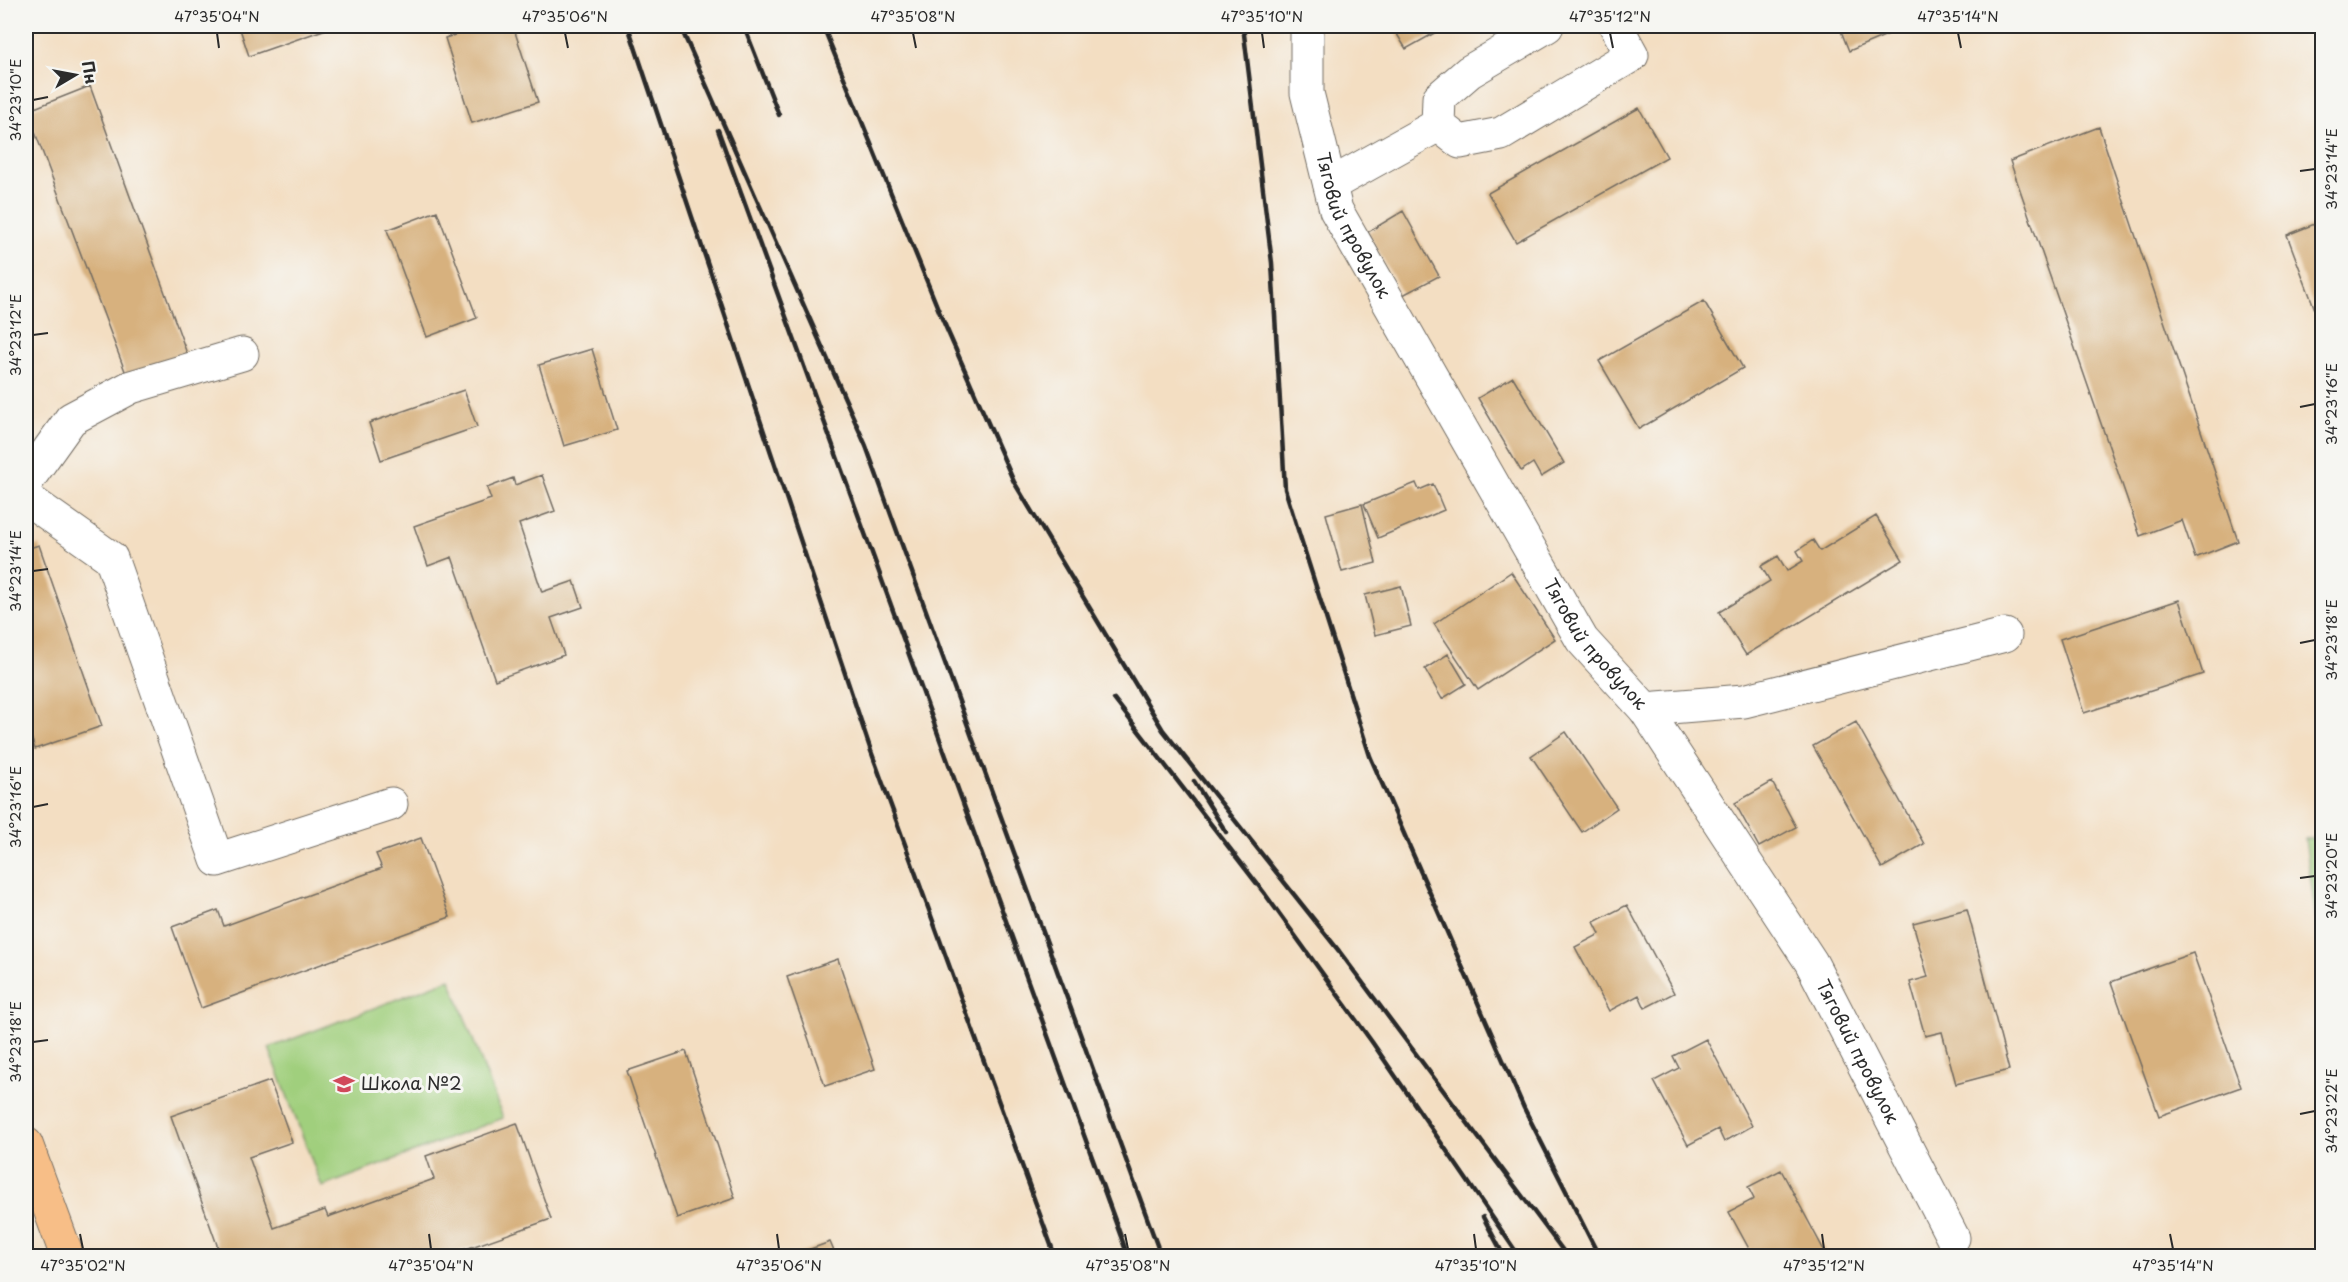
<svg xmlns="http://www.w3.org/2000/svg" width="2348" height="1282" font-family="'Playpen Sans',sans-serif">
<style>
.green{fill:#a0cf7d;stroke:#667d54;stroke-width:1.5}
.building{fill:#d7b17e}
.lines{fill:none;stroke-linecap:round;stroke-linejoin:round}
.minor-casing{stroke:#716a60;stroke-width:35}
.major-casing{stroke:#716a60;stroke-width:35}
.minor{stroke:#fff;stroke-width:33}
.major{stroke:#f7be87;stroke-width:33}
.rail{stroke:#2b2b2b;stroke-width:4.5}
.ticks{fill:none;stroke:#2b2b2b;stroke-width:2}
.labels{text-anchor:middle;stroke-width:6;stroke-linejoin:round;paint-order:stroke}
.street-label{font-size:18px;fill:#2b2b2b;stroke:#f6f6f2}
.poi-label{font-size:18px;fill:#2b2b2b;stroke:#f6f6f2;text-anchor:start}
.neatline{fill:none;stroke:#2b2b2b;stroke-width:2}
.ticks-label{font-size:15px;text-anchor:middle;fill:#2b2b2b}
</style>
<rect width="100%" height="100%" fill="#f6f6f2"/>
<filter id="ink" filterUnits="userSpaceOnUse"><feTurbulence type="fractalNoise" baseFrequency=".0167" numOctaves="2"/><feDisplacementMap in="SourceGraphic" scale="12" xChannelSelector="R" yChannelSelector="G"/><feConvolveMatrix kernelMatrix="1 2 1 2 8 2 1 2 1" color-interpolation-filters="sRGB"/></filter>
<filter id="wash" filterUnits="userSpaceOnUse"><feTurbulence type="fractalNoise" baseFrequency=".008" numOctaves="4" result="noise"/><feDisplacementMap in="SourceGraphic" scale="24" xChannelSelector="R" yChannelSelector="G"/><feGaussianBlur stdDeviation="1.35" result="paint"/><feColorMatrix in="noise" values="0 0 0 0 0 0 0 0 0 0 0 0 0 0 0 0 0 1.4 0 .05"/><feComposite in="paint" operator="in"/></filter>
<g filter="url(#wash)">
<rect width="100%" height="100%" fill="#f3dec2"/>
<path class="green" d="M 2322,837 L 2322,917 L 2316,918 L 2305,839 Z
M 450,979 L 503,1118 L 322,1187 L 269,1048 Z"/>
<g id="blocks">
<path class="building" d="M 239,26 L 335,26 L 249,56 Z
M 485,26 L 513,26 L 538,102 L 472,123 L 445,38 Z
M 1392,26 L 1447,26 L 1406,49 Z
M 1839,26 L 1886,26 L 1889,34 L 1849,51 Z
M 90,86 L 190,362 L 131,387 L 27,111 Z
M 1639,108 L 1667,157 L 1516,242 L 1488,193 Z
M 2099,127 L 2238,541 L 2195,558 L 2182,520 L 2140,536 L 2010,161 Z
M 437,211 L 477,318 L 427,337 L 387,230 Z
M 1403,211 L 1439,276 L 1403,295 L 1368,232 Z
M 2322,221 L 2322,328 L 2287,235 Z
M 1704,301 L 1743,368 L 1639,429 L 1599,361 Z
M 592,349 L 617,430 L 564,446 L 539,365 Z
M 1513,377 L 1564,463 L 1541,477 L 1533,463 L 1521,471 L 1478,398 Z
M 464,390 L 477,427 L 381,460 L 369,423 Z
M 542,475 L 555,511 L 519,524 L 542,592 L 574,581 L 583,607 L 551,618 L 564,655 L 495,680 L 452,557 L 428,566 L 414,526 L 491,499 L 487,488 L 513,478 L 515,485 Z
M 1416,483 L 1419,490 L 1433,484 L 1444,510 L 1378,538 L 1364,504 Z
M 1362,504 L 1376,563 L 1342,572 L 1326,514 Z
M 1876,516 L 1903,560 L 1746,655 L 1719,612 L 1770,581 L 1761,566 L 1778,556 L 1787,571 L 1803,561 L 1797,551 L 1813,540 L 1820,551 Z
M 39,545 L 102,726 L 35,749 L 26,721 L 26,549 Z
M 1511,572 L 1555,639 L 1478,690 L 1434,624 Z
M 1401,586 L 1411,626 L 1375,635 L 1365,595 Z
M 2179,600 L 2203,674 L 2084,713 L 2060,639 Z
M 1448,654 L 1466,684 L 1442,699 L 1425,669 Z
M 1856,722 L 1924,844 L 1882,868 L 1813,746 Z
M 1566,732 L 1617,808 L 1582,832 L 1531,756 Z
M 1772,782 L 1796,827 L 1759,847 L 1735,803 Z
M 421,838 L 450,917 L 201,1008 L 172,927 L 218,910 L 224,926 L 382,868 L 376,854 Z
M 1627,905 L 1674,993 L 1645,1008 L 1639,995 L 1609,1011 L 1575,947 L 1600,934 L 1594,922 Z
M 1967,909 L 2009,1070 L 1956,1084 L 1942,1032 L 1925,1036 L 1910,982 L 1928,977 L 1913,923 Z
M 2193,953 L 2241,1087 L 2159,1116 L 2111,982 Z
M 838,959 L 875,1069 L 825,1086 L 787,977 Z
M 1706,1039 L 1752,1126 L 1724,1142 L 1718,1129 L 1688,1145 L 1654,1081 L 1679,1068 L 1673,1056 Z
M 686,1051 L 735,1198 L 677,1218 L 627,1071 Z
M 270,1081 L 292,1142 L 249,1157 L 274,1228 L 325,1210 L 328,1217 L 434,1179 L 426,1156 L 517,1123 L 551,1219 L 446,1256 L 221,1256 L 171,1116 Z
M 1781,1170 L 1827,1256 L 1753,1256 L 1729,1212 L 1754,1199 L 1748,1187 Z
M 830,1242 L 836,1256 L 791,1256 Z"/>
</g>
</g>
<g filter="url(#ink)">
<use href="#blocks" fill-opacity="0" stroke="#716a60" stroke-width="1.5"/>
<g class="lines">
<defs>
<g id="minor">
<path id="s1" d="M 1307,26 L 1307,93 L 1336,210 L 1582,640 L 1645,709 L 1811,962 L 1953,1238"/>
<path d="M 1438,125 L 1460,142 L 1501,134 L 1632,55 L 1616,26"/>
<path d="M 1438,125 L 1439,98 L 1469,72 L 1547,26"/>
<path d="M 1330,185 L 1438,125"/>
<path d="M 26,482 L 71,419 L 131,387 L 242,354"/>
<path d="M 26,498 L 111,558 L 217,860 L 391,804"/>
<path d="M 1645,709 L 1744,701 L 2005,635"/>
</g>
<path id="major" d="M 26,1144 L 67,1256"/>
</defs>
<use href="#minor" class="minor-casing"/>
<use href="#major" class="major-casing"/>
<use href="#minor" class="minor"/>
<use href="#major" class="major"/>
<path class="rail" d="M 628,26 L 871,751 L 1055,1256
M 744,26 L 779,115
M 823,26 L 941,316 L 1014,482 L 1163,730 L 1339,951 L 1567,1256
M 1243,26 L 1272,263 L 1285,489 L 1370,756 L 1524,1108 L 1599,1256
M 681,28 L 866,446 L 1161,1256
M 718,130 L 1128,1256
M 1114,699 L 1265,894 L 1372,1042 L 1519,1256
M 1194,781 L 1226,832
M 1483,1217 L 1504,1256"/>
</g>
</g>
<path class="ticks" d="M 217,33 L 219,48M 565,33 L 568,48M 913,33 L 916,48M 1262,33 L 1264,48M 1610,33 L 1613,48M 1958,33 L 1961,48M 33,100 L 48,97M 2300,171 L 2315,169M 33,335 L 48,333M 2300,407 L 2315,404M 33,571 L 48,569M 2300,643 L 2315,640M 33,807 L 48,804M 2300,878 L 2315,876M 33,1042 L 48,1040M 2300,1114 L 2315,1111M 80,1234 L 83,1249M 429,1234 L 431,1249M 777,1234 L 779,1249M 1125,1234 L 1128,1249M 1474,1234 L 1476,1249M 1822,1234 L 1824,1249M 2170,1234 L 2173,1249"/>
<defs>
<symbol id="school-bare" viewBox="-9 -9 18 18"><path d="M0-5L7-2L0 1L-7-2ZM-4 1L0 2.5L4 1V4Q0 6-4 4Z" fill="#d1495b" stroke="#f6f6f2" stroke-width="2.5" paint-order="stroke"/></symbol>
</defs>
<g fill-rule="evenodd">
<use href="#school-bare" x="329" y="1069" width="30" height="30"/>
</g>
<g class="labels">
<g class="street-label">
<text dy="6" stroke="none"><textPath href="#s1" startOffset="208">Тяговий провулок</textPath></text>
<text dy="6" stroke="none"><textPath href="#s1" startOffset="694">Тяговий провулок</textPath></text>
<text dy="6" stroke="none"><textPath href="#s1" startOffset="1180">Тяговий провулок</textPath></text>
</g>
<g class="poi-label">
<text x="361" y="1090">Школа №2</text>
</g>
</g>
<rect width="2348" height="1282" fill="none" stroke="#f6f6f2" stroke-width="66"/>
<g transform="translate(75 75) rotate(80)" stroke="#f6f6f2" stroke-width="4.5" paint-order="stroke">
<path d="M0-4.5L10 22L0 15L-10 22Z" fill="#2b2b2b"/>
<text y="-9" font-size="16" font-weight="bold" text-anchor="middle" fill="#2b2b2b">Пн</text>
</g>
<rect x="33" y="33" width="2282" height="1216" class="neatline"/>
<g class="ticks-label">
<text x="217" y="22">47°35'04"N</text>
<text x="565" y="22">47°35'06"N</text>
<text x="913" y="22">47°35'08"N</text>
<text x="1262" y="22">47°35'10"N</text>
<text x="1610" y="22">47°35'12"N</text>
<text x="1958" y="22">47°35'14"N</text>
<text transform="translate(16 100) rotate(-90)" y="5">34°23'10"E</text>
<text transform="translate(2332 169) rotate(-90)" y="5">34°23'14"E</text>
<text transform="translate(16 335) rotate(-90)" y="5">34°23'12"E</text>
<text transform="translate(2332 404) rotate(-90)" y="5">34°23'16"E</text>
<text transform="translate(16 571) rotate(-90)" y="5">34°23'14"E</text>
<text transform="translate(2332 640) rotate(-90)" y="5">34°23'18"E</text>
<text transform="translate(16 807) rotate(-90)" y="5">34°23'16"E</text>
<text transform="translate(2332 876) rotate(-90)" y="5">34°23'20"E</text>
<text transform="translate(16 1042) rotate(-90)" y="5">34°23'18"E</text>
<text transform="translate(2332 1111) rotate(-90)" y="5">34°23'22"E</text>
<text x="83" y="1271">47°35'02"N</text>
<text x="431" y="1271">47°35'04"N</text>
<text x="779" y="1271">47°35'06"N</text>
<text x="1128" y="1271">47°35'08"N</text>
<text x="1476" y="1271">47°35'10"N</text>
<text x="1824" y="1271">47°35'12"N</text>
<text x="2173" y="1271">47°35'14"N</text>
</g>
</svg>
